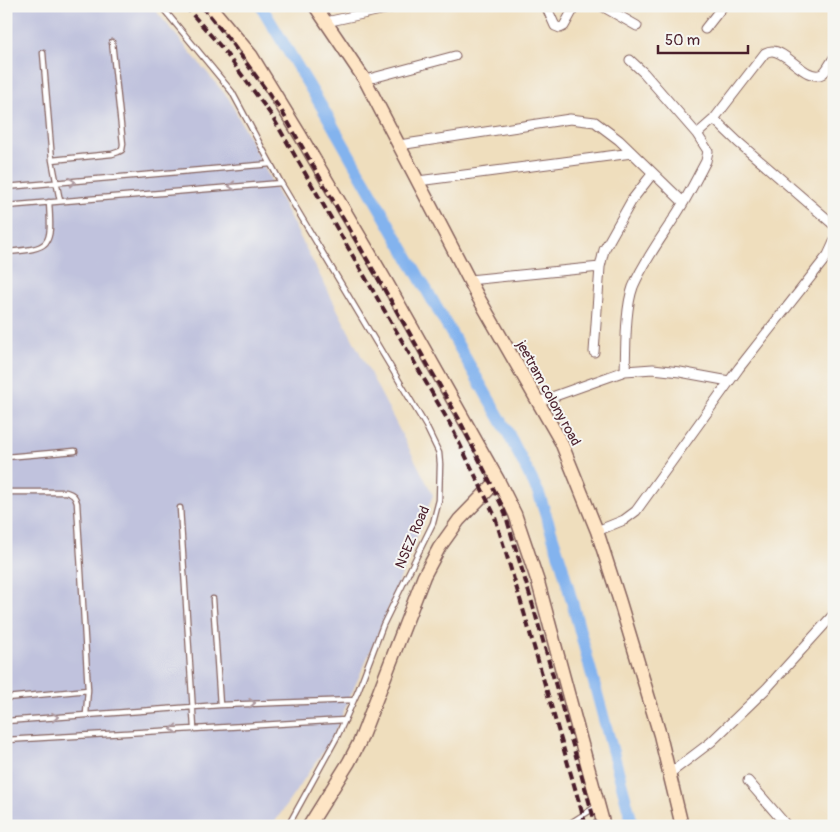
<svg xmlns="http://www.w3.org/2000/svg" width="840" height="832" font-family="Pangolin,sans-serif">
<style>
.industrial{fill:#c0c2dd}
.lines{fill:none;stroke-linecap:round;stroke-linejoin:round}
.canal{stroke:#83b3ee;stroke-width:12}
.lane-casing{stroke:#84625e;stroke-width:7}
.street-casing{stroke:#84625e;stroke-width:11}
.secondary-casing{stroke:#84625e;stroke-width:15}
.lane{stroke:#fff;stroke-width:4.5}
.street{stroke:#fff;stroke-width:9}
.secondary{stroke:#fee5c5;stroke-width:12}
.rail{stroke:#4a1f2b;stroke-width:4;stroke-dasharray:8 4;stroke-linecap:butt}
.oneway{stroke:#ae9aa0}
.labels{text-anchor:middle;stroke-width:4;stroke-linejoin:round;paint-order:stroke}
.street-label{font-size:14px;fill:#4a1f2b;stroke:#f6f6f2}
</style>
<rect width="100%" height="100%" fill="#f6f6f2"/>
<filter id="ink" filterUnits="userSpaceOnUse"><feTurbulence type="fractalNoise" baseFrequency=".02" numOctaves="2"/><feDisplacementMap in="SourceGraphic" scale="10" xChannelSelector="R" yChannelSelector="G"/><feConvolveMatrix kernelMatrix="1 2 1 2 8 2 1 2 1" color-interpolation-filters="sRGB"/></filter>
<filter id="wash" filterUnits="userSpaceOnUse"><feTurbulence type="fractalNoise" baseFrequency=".0096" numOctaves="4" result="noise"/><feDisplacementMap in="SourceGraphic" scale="20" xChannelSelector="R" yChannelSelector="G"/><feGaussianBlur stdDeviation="1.12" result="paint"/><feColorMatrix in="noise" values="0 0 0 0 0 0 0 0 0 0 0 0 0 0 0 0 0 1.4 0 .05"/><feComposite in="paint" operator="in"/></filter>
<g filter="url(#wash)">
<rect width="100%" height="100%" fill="#efdebd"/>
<path class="industrial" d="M 6,6 L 152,6 L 229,99 L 433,495 L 382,625 L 331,740 L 272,826 L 6,826 Z"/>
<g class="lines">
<path class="canal" d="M 261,6 L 326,114 L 506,429 L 539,494 L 562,565 L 633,826"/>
</g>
</g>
<g filter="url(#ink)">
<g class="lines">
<defs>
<path id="lane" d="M 161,6 L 232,92 L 281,183 L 426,426 L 439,453 L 440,464 L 439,500 L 433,523 L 383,625 L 358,691 L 337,737 L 288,826
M 43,53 L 52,160 L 60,201
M 52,160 L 112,154 L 118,152 L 122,150 L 123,144 L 112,42
M 6,187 L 271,164
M 6,206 L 281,183
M 6,252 C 51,248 52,248 49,202
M 6,457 L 75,451
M 6,492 L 66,492 C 73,494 75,496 77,503 L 88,690 L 86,714
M 180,508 L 194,728
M 213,599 L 220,705
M 6,698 L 88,690
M 6,721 L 220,705 L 354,700
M 6,740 L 345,720
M 566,826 L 597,806"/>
<path id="street" d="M 546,6 L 555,26 L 560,28 L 564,26 L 575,6
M 602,6 L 637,26
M 326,22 L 399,6
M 705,29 L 723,6
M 630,60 L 644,73 L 697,134
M 365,80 L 455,56
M 714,119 L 738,142 L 834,225
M 399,145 L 570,119 L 595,122 L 619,140 L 683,202
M 418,181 L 632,153
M 469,280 L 600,267
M 594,352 L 600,267 L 604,250 L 632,200 L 653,173
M 625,371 C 626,347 625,309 633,287 C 643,263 660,240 674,218 C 686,200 696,180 706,161 L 708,151 L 697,134 L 714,119 L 765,53 C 767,52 769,51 772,51 C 787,51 807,82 822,74 C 827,71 830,63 834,58
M 538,402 L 625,371 L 653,369 L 680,372 L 729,381
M 597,531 L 624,520 L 636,511 L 739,368 L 828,255 L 834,242
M 669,774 L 711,742 L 767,688 L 834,614
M 748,781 L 787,826"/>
<path id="secondary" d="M 210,6 L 251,55 L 300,135 L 387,283 L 498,480 L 515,514 L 538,582 L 604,826
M 315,6 L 365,80 L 478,297 L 561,442 L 597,531 L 619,599 L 660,735 L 682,826
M 309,826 L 349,762 L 360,741 L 424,576 L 439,548 L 459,520 L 498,480"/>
</defs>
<use href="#lane" class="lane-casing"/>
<use href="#street" class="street-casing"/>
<use href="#secondary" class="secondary-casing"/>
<use href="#lane" class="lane"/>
<use href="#street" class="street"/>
<use href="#secondary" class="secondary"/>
<path class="rail" d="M 185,6 L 222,48 L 272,116 L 450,424 L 494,514 L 523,609 L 586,826
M 202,6 L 230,41 L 281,110 L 459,419 L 504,510 L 533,606 L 596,826"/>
</g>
<defs><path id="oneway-chevron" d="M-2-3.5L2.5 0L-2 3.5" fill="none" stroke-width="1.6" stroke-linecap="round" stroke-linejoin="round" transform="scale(1.25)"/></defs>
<g class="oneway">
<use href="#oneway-chevron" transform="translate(72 182) rotate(-5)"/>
<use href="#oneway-chevron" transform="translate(232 186) rotate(175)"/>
<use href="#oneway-chevron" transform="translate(252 703) rotate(-2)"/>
<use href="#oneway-chevron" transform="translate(55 717) rotate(-5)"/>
<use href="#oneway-chevron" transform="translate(174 729) rotate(177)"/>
</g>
</g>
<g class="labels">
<g class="street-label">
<text transform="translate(549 393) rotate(61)" y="5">jeetram colony road</text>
<text transform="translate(412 537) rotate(-67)" y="5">NSEZ Road</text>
</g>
</g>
<rect width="840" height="832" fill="none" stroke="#f6f6f2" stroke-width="25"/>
<path d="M658 45v8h90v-8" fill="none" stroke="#4a1f2b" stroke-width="2.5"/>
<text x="665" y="45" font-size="15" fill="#4a1f2b" stroke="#f6f6f2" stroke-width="4" paint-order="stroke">50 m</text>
</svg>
